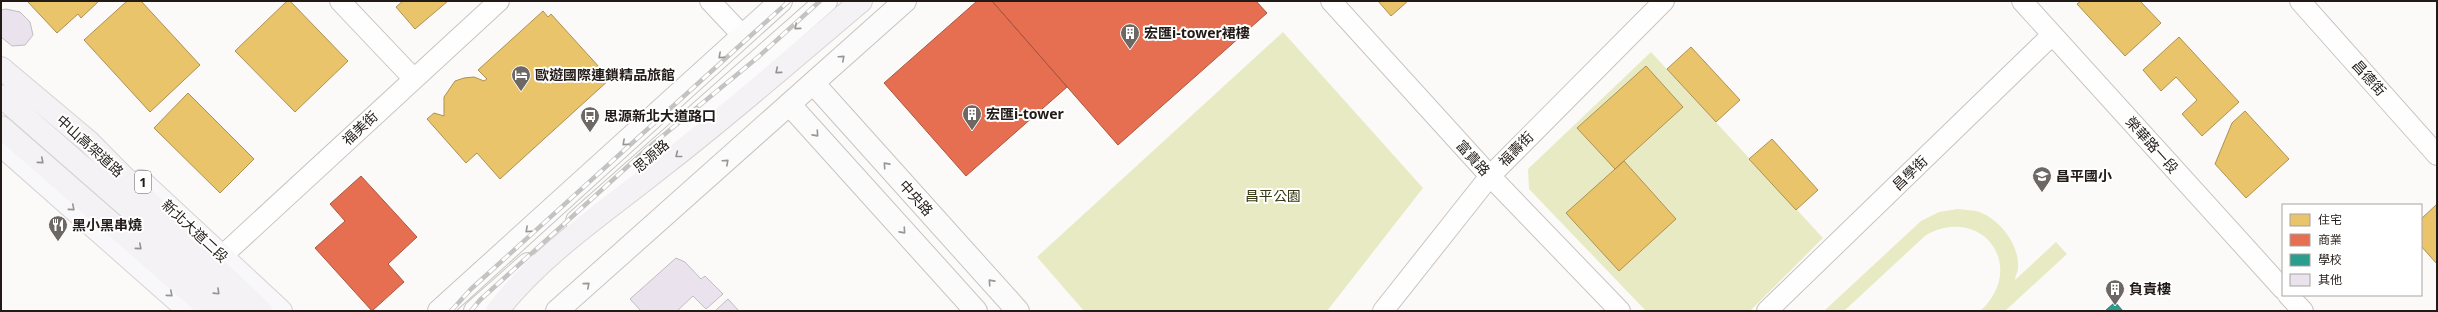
<svg xmlns="http://www.w3.org/2000/svg" width="2438" height="312" font-family="'Noto Sans','Noto Sans TC',sans-serif">
<style>
.green{fill:#e8eac3}
.homes{fill:#e9c46a;stroke:#ad9151}
.shops{fill:#e76f51;stroke:#ac563f}
.schools{fill:#2a9d8f;stroke:#28766b}
.building{fill:#eae2ed;stroke:#c0bdbf}
.lines{fill:none;stroke-linecap:round;stroke-linejoin:round}
.street-casing{stroke:#c8c4c0;stroke-width:22}
.secondary-casing{stroke:#c8c4c0;stroke-width:24}
.primary-casing{stroke:#d6d4d3;stroke-width:24}
.highway-casing{stroke:#d6d4d3;stroke-width:24}
.street{stroke:#fffefe;stroke-width:20}
.secondary{stroke:#fbfbfb;stroke-width:22}
.primary{stroke:#f8f7f9;stroke-width:22}
.highway{stroke:#f4f2f5;stroke-width:22}
.rail-casing{stroke:#c4c3c2;stroke-width:4.5}
.rail{stroke:#fff;stroke-width:3;stroke-dasharray:9;stroke-linecap:butt}
.oneway{stroke:#999694}
.oneway2{stroke:#969191}
.oneway3{stroke:#989493}
.labels{text-anchor:middle;stroke-width:4;stroke-linejoin:round;paint-order:stroke}
.shield{fill:#fff;stroke:#645f5c;stroke-width:1}
.shield-label{font-size:13px;font-weight:bold;fill:#221a16}
.poi-label{font-size:14px;font-weight:bold;fill:#221a16;stroke:#fff;text-anchor:start}
.street-label{font-size:14px;fill:#221a16;stroke:#fff}
.park-label{font-size:14px;fill:#363811;stroke:#fff}
</style>
<rect width="100%" height="100%" fill="#fcfaf8"/>
<path class="green" d="M 1283,32 L 1423,188 L 1327,311 L 1084,311 L 1037,257 Z
M 1651,52 L 1823,238 L 1750,311 L 1646,311 L 1529,189 L 1528,169 Z
M 1958,209 C 1964,210 1970,210 1976,211 C 1998,217 2020,244 2018,268 C 2018,272 2015,276 2015,280 L 2056,242 L 2067,254 L 2005,311 L 1980,311 C 2028,268 1983,204 1926,235 L 1844,311 L 1824,311 L 1921,221 L 1939,212 Z"/>
<path class="homes" d="M 27,1 L 99,1 L 81,18 L 78,14 L 57,33 Z
M 127,1 L 141,1 L 200,65 L 150,112 L 84,40 Z
M 287,1 L 290,1 L 348,61 L 295,112 L 235,51 Z
M 403,1 L 448,1 L 415,29 L 396,7 Z
M 1378,1 L 1408,1 L 1391,16 Z
M 2081,1 L 2140,1 L 2161,23 L 2125,56 L 2077,4 Z
M 543,11 L 548,17 L 551,14 L 610,79 L 500,179 L 477,153 L 466,163 L 427,119 L 434,113 L 444,116 L 444,97 L 455,81 L 464,78 L 474,77 L 484,81 L 487,79 L 478,70 Z
M 2179,37 L 2239,102 L 2202,136 L 2182,114 L 2197,100 L 2176,77 L 2161,91 L 2143,70 Z
M 1691,47 L 1740,100 L 1716,122 L 1667,69 Z
M 1646,66 L 1683,107 L 1615,169 L 1577,128 Z
M 188,93 L 254,159 L 220,193 L 154,128 Z
M 2245,111 L 2289,159 L 2246,198 L 2215,164 L 2232,123 Z
M 1772,139 L 1818,190 L 1796,210 L 1749,159 Z
M 1624,161 L 1676,219 L 1619,271 L 1566,213 Z
M 2437,204 L 2437,264 L 2421,246 L 2421,219 Z"/>
<path class="shops" d="M 977,1 L 992,1 L 1067,87 L 966,176 L 884,83 Z
M 992,1 L 1256,1 L 1267,13 L 1118,145 Z
M 361,176 L 417,237 L 388,264 L 404,282 L 372,311 L 315,248 L 345,221 L 330,204 Z"/>
<path class="schools" d="M 2115,302 L 2123,311 L 2105,311 Z"/>
<path class="building" d="M 6,9 L 20,12 L 30,22 L 33,35 L 25,45 L 12,46 L 1,37 L 1,10 Z
M 676,258 L 685,262 L 701,279 L 705,276 L 723,294 L 706,309 L 693,296 L 677,311 L 641,311 L 630,299 Z
M 728,299 L 739,311 L 715,311 Z"/>
<g class="lines">
<defs>
<path id="street" d="M 340,1 L 414,79
M 710,1 L 743,36
M 1331,1 L 1490,176 L 1620,311
M 2022,1 L 2283,289
M 2300,1 L 2437,155
M 222,256 L 499,1
M 2288,295 L 2303,311
M 1383,311 L 1490,176 L 1664,1
M 1767,311 L 2052,35"/>
<path id="secondary" d="M 814,84 L 1018,311
M 790,105 L 976,311
M 577,221 L 826,1
M 439,311 L 781,1
M 475,311 L 528,264
M 557,311 L 905,1"/>
<path id="primary" d="M 1,145 L 189,311
M 141,181 L 281,311"/>
<path id="highway" d="M 1,68 L 89,142 L 180,234 L 261,311
M 1,96 L 128,207 L 237,311
M 1,127 L 212,311
M 497,311 C 542,253 608,210 665,164 C 732,112 796,56 861,1"/>
</defs>
<use href="#street" class="street-casing"/>
<use href="#secondary" class="secondary-casing"/>
<use href="#primary" class="primary-casing"/>
<use href="#highway" class="highway-casing"/>
<use href="#street" class="street"/>
<use href="#secondary" class="secondary"/>
<use href="#primary" class="primary"/>
<use href="#highway" class="highway"/>
<defs>
<path id="rail" d="M 451,311 L 471,289 L 789,1
M 471,311 L 480,300 L 648,148 L 757,58 L 820,1"/>
</defs>
<use href="#rail" class="rail-casing"/>
<use href="#rail" class="rail"/>
</g>
<defs><path id="oneway-chevron" d="M-2-3.5L2.5 0L-2 3.5" fill="none" stroke-width="1.6" stroke-linecap="round" stroke-linejoin="round"/></defs>
<g class="oneway">
<use href="#oneway-chevron" transform="translate(797 27) rotate(139)"/>
<use href="#oneway-chevron" transform="translate(721 56) rotate(138)"/>
<use href="#oneway-chevron" transform="translate(842 58) rotate(-42)"/>
<use href="#oneway-chevron" transform="translate(816 134) rotate(48)"/>
<use href="#oneway-chevron" transform="translate(625 143) rotate(138)"/>
<use href="#oneway-chevron" transform="translate(726 162) rotate(-42)"/>
<use href="#oneway-chevron" transform="translate(886 165) rotate(-132)"/>
<use href="#oneway-chevron" transform="translate(528 230) rotate(138)"/>
<use href="#oneway-chevron" transform="translate(903 231) rotate(48)"/>
<use href="#oneway-chevron" transform="translate(991 282) rotate(-132)"/>
<use href="#oneway-chevron" transform="translate(587 285) rotate(-41)"/>
</g>
<g class="oneway2">
<use href="#oneway-chevron" transform="translate(778 71) rotate(140)"/>
<use href="#oneway-chevron" transform="translate(678 155) rotate(142)"/>
<use href="#oneway-chevron" transform="translate(41 161) rotate(41)"/>
<use href="#oneway-chevron" transform="translate(139 247) rotate(41)"/>
<use href="#oneway-chevron" transform="translate(217 292) rotate(44)"/>
</g>
<g class="oneway3">
<use href="#oneway-chevron" transform="translate(72 208) rotate(41)"/>
<use href="#oneway-chevron" transform="translate(170 294) rotate(41)"/>
</g>
<defs>
<symbol id="building-pin" viewBox="-11 -11 22 30"><path d="M0 17L-7.5 6A9.5 9.5 0 1 1 7.5 6Z" fill="#6e6865" stroke="#fff"/><path d="M-4-6H4V6H1V3H-1V6H-4ZM-2.5-4.3h1.7v1.8h-1.7ZM.8-4.3h1.7v1.8H.8ZM-2.5-1h1.7V.8h-1.7ZM.8-1h1.7V.8H.8Z" fill="#fff"/></symbol>
<symbol id="hotel-pin" viewBox="-11 -11 22 30"><path d="M0 17L-7.5 6A9.5 9.5 0 1 1 7.5 6Z" fill="#6e6865" stroke="#fff"/><path d="M-6-4.5h1.5V1H6V5H4.5V3h-9V5H-6ZM-4 0a1.8 1.8 0 1 1 3.6 0ZM.5 0V-2.5h3Q6-2.5 6 0Z" fill="#fff"/></symbol>
<symbol id="bus-pin" viewBox="-11 -11 22 30"><path d="M0 17L-7.5 6A9.5 9.5 0 1 1 7.5 6Z" fill="#6e6865" stroke="#fff"/><path d="M-5-6H5V4H4V6H2V4H-2V6H-4V4H-5ZM-3.5-4V0h7V-4ZM-3.5 1.2v1.5H-2V1.2ZM2 1.2v1.5H3.5V1.2Z" fill="#fff"/></symbol>
<symbol id="school-pin" viewBox="-11 -11 22 30"><path d="M0 17L-7.5 6A9.5 9.5 0 1 1 7.5 6Z" fill="#6e6865" stroke="#fff"/><path d="M0-5L7-2L0 1L-7-2ZM-4 1L0 2.5L4 1V4Q0 6-4 4Z" fill="#fff"/></symbol>
<symbol id="restaurant-pin" viewBox="-11 -11 22 30"><path d="M0 17L-7.5 6A9.5 9.5 0 1 1 7.5 6Z" fill="#6e6865" stroke="#fff"/><path d="M-5-6h1v4h1v-4h1v4h1v-4h1v5L-1.5 .5V6h-2V.5L-5-1ZM5-6V6H3V1.5H1.5Q1.5-4 5-6Z" fill="#fff"/></symbol>
</defs>
<g fill-rule="evenodd">
<use href="#building-pin" x="1119" y="22" width="22" height="30"/>
<use href="#hotel-pin" x="510" y="64" width="22" height="30"/>
<use href="#building-pin" x="961" y="103" width="22" height="30"/>
<use href="#bus-pin" x="579" y="105" width="22" height="30"/>
<use href="#school-pin" x="2031" y="165" width="22" height="30"/>
<use href="#restaurant-pin" x="47" y="214" width="22" height="30"/>
<use href="#building-pin" x="2104" y="278" width="22" height="30"/>
</g>
<g class="labels">
<rect class="shield" x="135" y="171" width="16" height="22" rx="3"/>
<g class="shield-label">
<text x="143" y="187">1</text>
</g>
<g class="poi-label">
<text x="1144" y="38">宏匯i-tower裙樓</text>
<text x="535" y="80">歐遊國際連鎖精品旅館</text>
<text x="986" y="119">宏匯i-tower</text>
<text x="604" y="121">思源新北大道路口</text>
<text x="2056" y="181">昌平國小</text>
<text x="72" y="230">黑小黑串燒</text>
<text x="2129" y="294">負責樓</text>
</g>
<g class="street-label">
<text transform="translate(2369 78) rotate(48)" y="5">昌德街</text>
<text transform="translate(360 128) rotate(-43)" y="5">福美街</text>
<text transform="translate(2152 145) rotate(48)" y="5">榮華路一段</text>
<text transform="translate(90 146) rotate(42)" y="5">中山高架道路</text>
<text transform="translate(1516 149) rotate(-45)" y="5">福壽街</text>
<text transform="translate(651 156) rotate(-41)" y="5">思源路</text>
<text transform="translate(1473 158) rotate(48)" y="5">富貴路</text>
<text transform="translate(1910 173) rotate(-44)" y="5">昌學街</text>
<text transform="translate(916 198) rotate(48)" y="5">中央路</text>
<text transform="translate(195 231) rotate(43)" y="5">新北大道二段</text>
</g>
<g class="park-label">
<text x="1273" y="201">昌平公園</text>
</g>
</g>
<rect width="2438" height="312" fill="none" stroke="#221a16" stroke-width="4"/>
<rect x="2282" y="204" width="140" height="92" fill="#ffffff" stroke="#a7a3a2"/>
<rect x="2290" y="214" width="20" height="12" fill="#e9c46a" stroke="#a7a3a2"/>
<text x="2318" y="224" font-size="12" fill="#221a16">住宅</text>
<rect x="2290" y="234" width="20" height="12" fill="#e76f51" stroke="#a7a3a2"/>
<text x="2318" y="244" font-size="12" fill="#221a16">商業</text>
<rect x="2290" y="254" width="20" height="12" fill="#2a9d8f" stroke="#a7a3a2"/>
<text x="2318" y="264" font-size="12" fill="#221a16">學校</text>
<rect x="2290" y="274" width="20" height="12" fill="#eae2ed" stroke="#a7a3a2"/>
<text x="2318" y="284" font-size="12" fill="#221a16">其他</text>
</svg>
